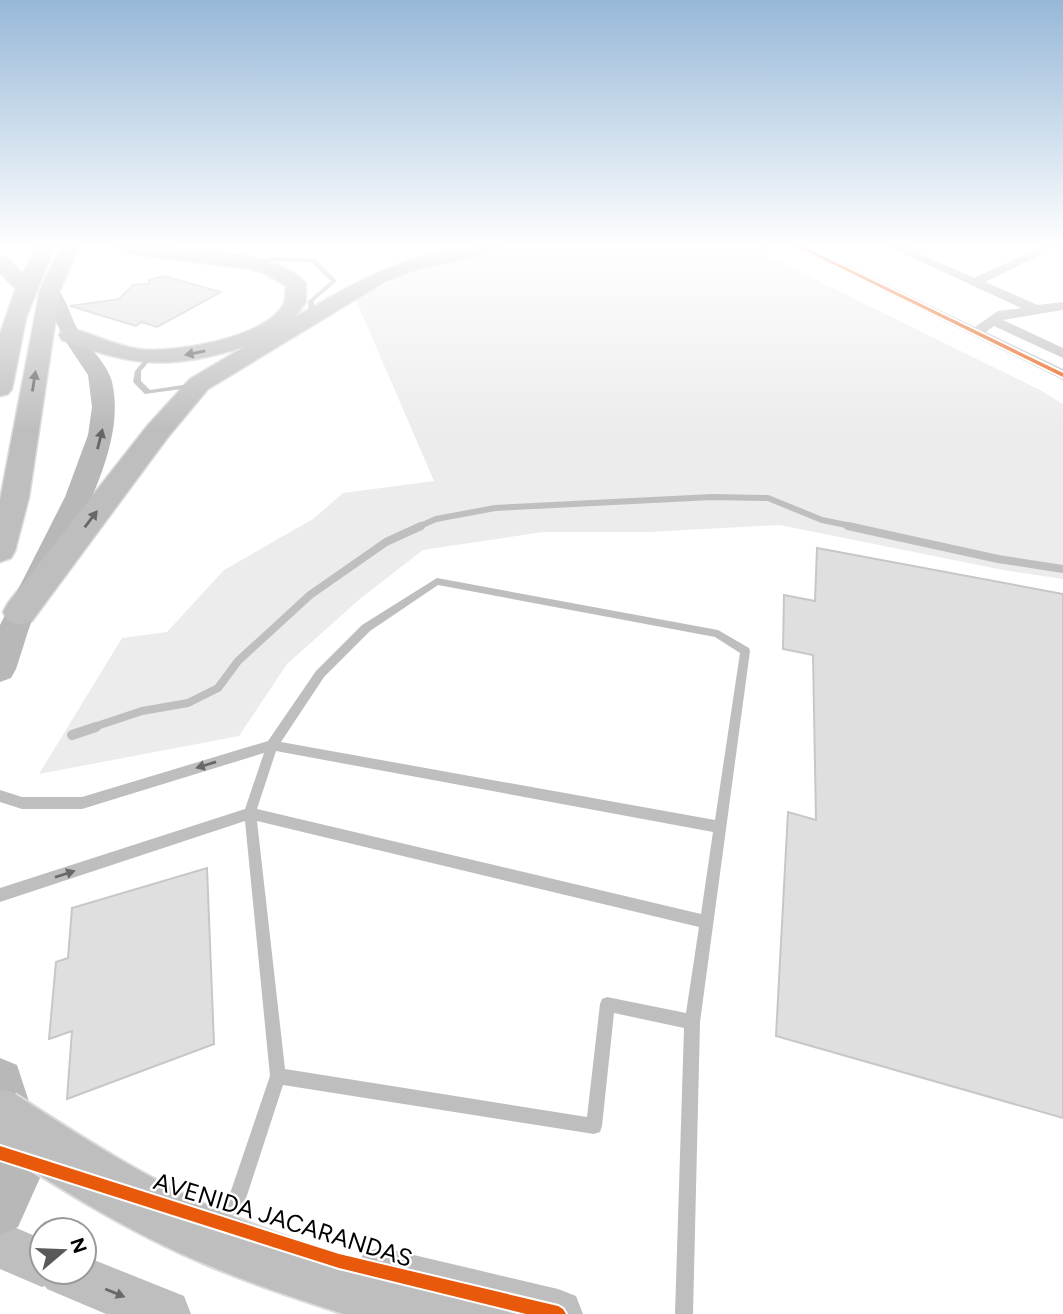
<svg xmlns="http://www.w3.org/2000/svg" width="1063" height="1314" font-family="Figtree,sans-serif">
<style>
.green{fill:#ececec}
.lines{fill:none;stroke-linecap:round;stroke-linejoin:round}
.stream-far2{stroke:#bfbfbf;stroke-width:6}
.stream-far1{stroke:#bfbfbf;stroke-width:8}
.stream{stroke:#bfbfbf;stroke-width:10}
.building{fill:#dfdfdf;stroke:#c7c7c7;stroke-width:2}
.primary-casing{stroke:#dbdbdb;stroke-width:3}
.trunk-casing{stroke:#dbdbdb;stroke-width:3}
.service{fill:#bebebe;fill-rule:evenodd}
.minor{fill:#bebebe;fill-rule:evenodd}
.tertiary{fill:#bebebe;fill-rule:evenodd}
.secondary{fill:#b8b8b8;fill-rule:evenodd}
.primary{fill:#bebebe;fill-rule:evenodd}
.trunk{fill:#bebebe;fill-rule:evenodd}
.primary-bridge-casing{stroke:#dbdbdb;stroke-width:59;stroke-linecap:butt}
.primary-bridge{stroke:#bebebe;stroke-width:55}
.cycleway-casing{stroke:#fff;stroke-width:4}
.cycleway{fill:#e8590c;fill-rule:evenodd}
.oneway{fill:#686868}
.oneway2{fill:#656565}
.labels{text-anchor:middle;stroke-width:5;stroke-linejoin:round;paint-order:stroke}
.near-street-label{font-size:24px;fill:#000;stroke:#fff}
</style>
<rect width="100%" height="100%" fill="#fff"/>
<path class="green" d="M 510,247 L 750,247 L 1040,390 L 1063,404 L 1063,579 L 1003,570 L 780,525 L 649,532 L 543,532 L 423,550 L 361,598 L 287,664 L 239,736 L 39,774 L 122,638 L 167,632 L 224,570 L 313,519 L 343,493 L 434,481 L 355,298 C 405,273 456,259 510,247 Z"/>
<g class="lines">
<path class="stream-far2" d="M 418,527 L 436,519 L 495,508 L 712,497 L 768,498 L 822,520 L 856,527"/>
<path class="stream-far1" d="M 848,526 L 998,559 L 1063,569
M 91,728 L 142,711 L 188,703 L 218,688 L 238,661 L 310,595 L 386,542 L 421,526"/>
<path class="stream" d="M 72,735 L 96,727"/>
</g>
<path class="building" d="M 163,276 L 221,292 L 157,327 L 141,322 L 136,326 L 70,306 L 119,299 L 133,285 L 149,284 L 149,280 Z
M 817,548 L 1063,594 L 1063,1118 L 776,1036 L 788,812 L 816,820 L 813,655 L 783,649 L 784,595 L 815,601 Z
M 207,868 L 214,1044 L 67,1099 L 72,1031 L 49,1039 L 56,962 L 68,958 L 72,908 Z"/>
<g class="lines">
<defs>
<path id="primary" d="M 37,247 L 51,247 L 53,250 L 26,318 L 12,389 L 8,394 L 0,396 L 0,334 L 17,285 Z
M 61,247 L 79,247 L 60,290 L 29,497 L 15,551 L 11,558 L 0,562 L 0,500 L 40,290 Z"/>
<path id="trunk" d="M 117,247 C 159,247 280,248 306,284 L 306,302 L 295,317 C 367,276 415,247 500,247 L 498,251 L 419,269 L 386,281 L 208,389 L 168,437 L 32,621 L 20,625 L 8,621 L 3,612 L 8,603 L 148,425 L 190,379 L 244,347 C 169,370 135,367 62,340 L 59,335 L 62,330 L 70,328 C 93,334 114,345 138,349 C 172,354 268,338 284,303 C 286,298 285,291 286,286 L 262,272 L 249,269 L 126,253 Z
M 0,256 L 7,258 L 31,282 L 34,286 L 31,290 L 17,290 L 0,273 Z"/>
</defs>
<use href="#primary" class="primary-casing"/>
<use href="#trunk" class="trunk-casing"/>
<path class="service" d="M 272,257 L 315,259 L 337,281 L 314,301 L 314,321 L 309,320 L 308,301 L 331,281 L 311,262 L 272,261 L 249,265 L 246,263 Z
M 149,356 L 152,358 L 141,371 L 141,381 L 150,390 L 196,383 L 200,385 L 196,387 L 145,394 L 133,382 L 135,371 L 147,357 Z
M 437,578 L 718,630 L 749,648 L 750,651 L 700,1022 L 693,1314 L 675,1314 L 684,1028 L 614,1013 L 602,1126 L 600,1132 L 594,1134 L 283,1085 L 237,1226 L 234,1232 L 228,1235 L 222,1232 L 219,1226 L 270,1076 L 245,821 L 0,902 L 0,888 L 245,809 L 264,753 L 82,809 L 22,809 L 0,802 L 0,790 L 22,797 L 82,797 L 268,741 L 316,671 L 362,625 ZM 438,585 L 715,637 L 740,653 L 715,820 L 281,742 L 324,677 L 370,631 ZM 276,751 L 713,832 L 701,914 L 257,809 ZM 257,821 L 699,927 L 686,1013 L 607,997 L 602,999 L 600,1004 L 587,1117 L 285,1069 Z"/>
<path class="minor" d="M 794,247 L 809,247 L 975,327 L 998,311 L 1021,308 L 889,247 L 905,247 L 974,278 L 1041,247 L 1057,247 L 985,282 L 1038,305 L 1063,302 L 1063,310 L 1003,320 L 1063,348 L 1063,358 L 994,326 L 986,332 L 1063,369 L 1063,380 Z"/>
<path class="tertiary" d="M 0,1221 L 42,1239 L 42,1272 L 84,1272 L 84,1256 L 184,1296 L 191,1314 L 106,1314 L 47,1289 L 45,1286 L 42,1287 L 0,1269 Z
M 380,1247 L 558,1289 L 576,1296 L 583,1314 L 457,1314 L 363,1288 L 356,1271 L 363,1254 Z"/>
<path class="secondary" d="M 50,285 C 64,288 70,316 77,328 C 87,347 107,362 112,382 C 129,452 65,547 37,608 C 28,628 23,649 16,669 L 11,678 L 0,682 L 0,625 L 65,497 L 88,435 L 92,407 L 88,375 L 64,339 L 41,290 Z
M 0,1058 L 17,1065 L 48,1160 L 18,1227 L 0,1235 Z"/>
<use href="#primary" class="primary"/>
<use href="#trunk" class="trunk"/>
<defs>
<path id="primary-bridge" d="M 0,1117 C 69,1162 138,1206 214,1238 C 284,1268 359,1289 431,1314"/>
</defs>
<use href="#primary-bridge" class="primary-bridge-casing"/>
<use href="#primary-bridge" class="primary-bridge"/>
<defs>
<path id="cycleway" d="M 798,247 L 804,247 L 1063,373 L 1063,377 Z
M 0,1146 L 339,1254 L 558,1306 L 563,1309 L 566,1314 L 526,1314 L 339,1268 L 0,1160 Z"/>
</defs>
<use href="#cycleway" class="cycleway-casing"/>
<use href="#cycleway" class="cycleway"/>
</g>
<defs><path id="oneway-solid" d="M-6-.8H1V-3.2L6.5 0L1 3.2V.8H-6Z" transform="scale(1.75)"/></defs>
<g class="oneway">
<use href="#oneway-solid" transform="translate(195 353) rotate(169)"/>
<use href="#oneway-solid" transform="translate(34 381) rotate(-81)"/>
<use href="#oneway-solid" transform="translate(91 519) rotate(-53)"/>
<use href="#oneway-solid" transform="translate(206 765) rotate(163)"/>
<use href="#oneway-solid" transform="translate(65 874) rotate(-18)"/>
<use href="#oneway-solid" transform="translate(115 1293) rotate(22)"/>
</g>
<use class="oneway2" href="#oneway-solid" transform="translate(100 439) rotate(-76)"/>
<linearGradient id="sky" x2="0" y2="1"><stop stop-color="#97b8d8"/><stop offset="0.57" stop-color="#fff"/><stop offset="1" stop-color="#fff" stop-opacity="0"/></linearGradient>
<rect width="1063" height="431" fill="url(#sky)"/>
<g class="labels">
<g class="near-street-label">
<text transform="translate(283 1220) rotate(17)" y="8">AVENIDA JACARANDAS</text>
</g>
</g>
<g transform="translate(63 1251) rotate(71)"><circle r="33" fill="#ffffff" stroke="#999999" stroke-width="2"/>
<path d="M0-5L12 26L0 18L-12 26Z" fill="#595959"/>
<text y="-10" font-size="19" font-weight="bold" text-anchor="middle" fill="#000000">N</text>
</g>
</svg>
